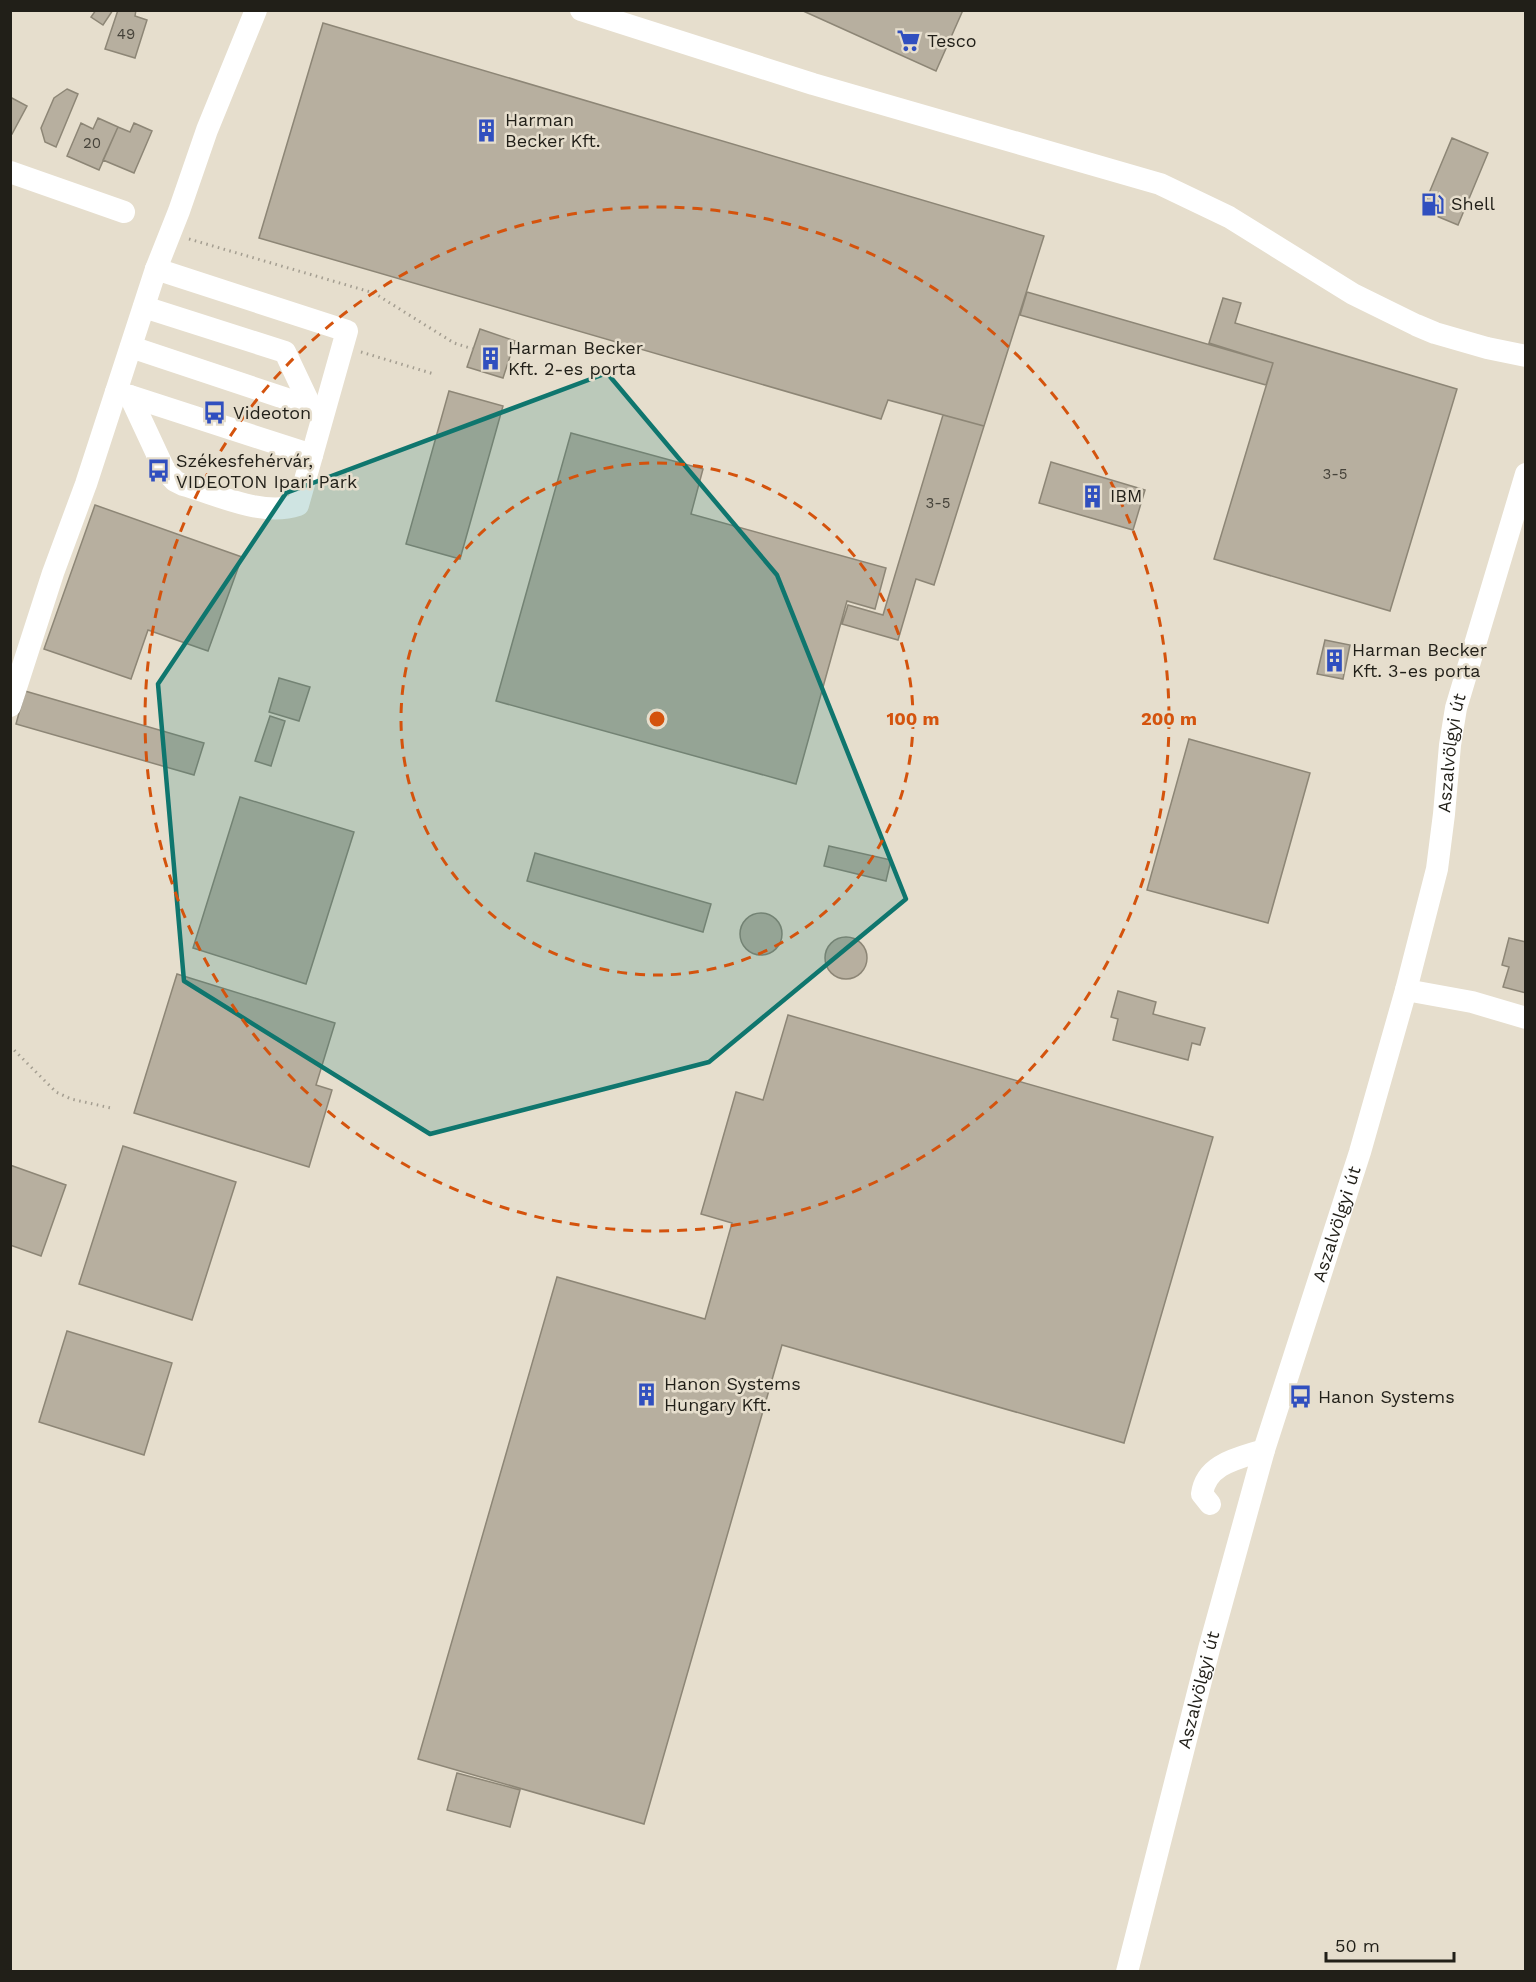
<svg xmlns="http://www.w3.org/2000/svg" width="1536" height="1982" font-family="'Work Sans',sans-serif">
<style>
.building{fill:#b7af9f;stroke:#8d8676;stroke-width:1.5}
.lines{fill:none;stroke-linecap:round;stroke-linejoin:round}
.path{stroke:#a49e91;stroke-width:3;stroke-dasharray:1.5 4.5;stroke-linecap:butt}
.minor{stroke:#fff;stroke-width:22}
.marked{fill:#0f766e;fill-opacity:0.2;stroke:#0f766e;stroke-width:4.5;stroke-linejoin:round}
.ring{fill:none;stroke:#d4530d;stroke-width:3;stroke-dasharray:10 8}
.labels{text-anchor:middle;stroke-width:5;stroke-linejoin:round;paint-order:stroke}
.number-label{font-size:15px;fill:#46433a}
.poi-label{font-size:18px;fill:#211f18;stroke:#e6decd;text-anchor:start}
.street-label{font-size:18px;fill:#211f18;stroke:#e6decd}
.centre{fill:#d4530d;stroke:#e6decd;stroke-width:3}
.ring-label{font-size:18px;text-anchor:middle;font-weight:bold;fill:#d4530d;stroke:#e6decd;stroke-width:5;stroke-linejoin:round;paint-order:stroke}
</style>
<rect width="100%" height="100%" fill="#e6decd"/>
<path class="building" d="M 96,10 L 113,10 L 103,25 L 91,17 Z
M 118,10 L 136,10 L 135,16 L 147,20 L 135,58 L 105,49 Z
M 801,10 L 963,10 L 936,71 Z
M 323,23 L 1044,236 L 984,426 L 888,400 L 881,419 L 259,238 Z
M 67,89 L 78,94 L 56,147 L 45,142 L 41,128 L 54,98 Z
M 10,97 L 27,106 L 12,134 L 10,133 Z
M 98,118 L 118,127 L 99,170 L 67,156 L 81,123 L 93,129 Z
M 134,123 L 152,131 L 134,173 L 103,160 L 118,127 L 130,132 Z
M 1452,138 L 1488,153 L 1458,225 L 1422,210 Z
M 1027,292 L 1273,363 L 1266,385 L 1020,315 Z
M 1223,298 L 1241,303 L 1235,323 L 1457,389 L 1390,611 L 1214,559 L 1273,363 L 1209,343 Z
M 480,329 L 515,341 L 503,378 L 467,367 Z
M 449,391 L 503,406 L 460,559 L 406,544 Z
M 943,415 L 984,426 L 934,585 L 916,579 L 898,640 L 842,624 L 848,605 L 883,615 Z
M 571,433 L 703,469 L 691,514 L 886,568 L 875,609 L 847,601 L 796,784 L 496,701 Z
M 1051,462 L 1145,490 L 1133,530 L 1039,503 Z
M 95,505 L 242,557 L 208,651 L 148,630 L 131,679 L 44,649 Z
M 1325,640 L 1350,645 L 1343,679 L 1317,674 Z
M 279,678 L 310,687 L 299,721 L 269,712 Z
M 25,691 L 204,743 L 194,775 L 16,724 Z
M 270,716 L 285,721 L 271,766 L 255,761 Z
M 1189,739 L 1310,773 L 1268,923 L 1147,890 Z
M 240,797 L 354,832 L 306,984 L 193,948 Z
M 829,846 L 891,860 L 886,881 L 824,866 Z
M 535,853 L 711,904 L 703,932 L 527,881 Z
M740 934a21 21 0 1 1 42 0a21 21 0 1 1-42 0Z
M825 958a21 21 0 1 1 42 0a21 21 0 1 1-42 0Z
M 1509,938 L 1526,942 L 1526,993 L 1503,987 L 1509,967 L 1502,965 Z
M 177,974 L 335,1023 L 316,1085 L 332,1090 L 309,1167 L 134,1113 Z
M 1118,991 L 1156,1002 L 1153,1014 L 1205,1028 L 1200,1045 L 1192,1043 L 1188,1060 L 1113,1040 L 1118,1019 L 1111,1017 Z
M 788,1015 L 1213,1137 L 1124,1443 L 782,1345 L 644,1824 L 418,1759 L 557,1277 L 705,1319 L 732,1223 L 701,1214 L 736,1092 L 763,1100 Z
M 123,1146 L 236,1182 L 192,1320 L 79,1284 Z
M 10,1165 L 66,1185 L 41,1256 L 10,1245 Z
M 67,1331 L 172,1363 L 144,1455 L 39,1422 Z
M 457,1773 L 520,1790 L 510,1827 L 447,1810 Z"/>
<g class="lines">
<path class="path" d="M 189,239 L 374,293 L 454,343 L 473,349
M 361,352 L 434,374
M 10,1046 L 56,1092 L 71,1099 L 111,1108"/>
<g class="minor">
<path d="M 581,10 L 813,84 L 1160,184 L 1229,217 L 1353,294 L 1416,325 L 1435,333 L 1487,348 L 1526,356"/>
<path d="M 10,172 L 124,212"/>
<path d="M 144,307 L 285,352 L 311,407"/>
<path d="M 131,347 L 320,410"/>
<path d="M 116,392 L 130,396 L 164,469 L 175,481 L 183,485 C 219,495 262,517 298,505 L 347,331 L 156,269"/>
<path d="M 130,396 L 312,455"/>
<path d="M 10,706 L 53,573 L 86,484 L 156,269 L 179,211 L 207,130 L 256,10"/>
<path d="M 1406,990 L 1472,1002 L 1526,1018"/>
<path d="M 1210,1504 L 1202,1494 C 1206,1463 1240,1458 1264,1450"/>
<path id="s1" d="M 1127,1972 L 1209,1649 L 1264,1450 L 1360,1152 L 1406,990 L 1437,869 L 1444,814 L 1450,745 L 1456,708 L 1526,474"/>
</g>
</g>
<path class="marked" d="M 607,373 L 777,575 L 906,899 L 709,1062 L 430,1134 L 184,981 L 158,684 L 286,493 Z"/>
<g class="ring">
<circle cx="657" cy="719" r="256"/>
<circle cx="657" cy="719" r="512"/>
</g>
<defs>
<symbol id="supermarket-bare" viewBox="-9 -9 18 18"><path d="M-6-5.5h2.5l.6 2H6L4.5 2H-2.5L-4.4-4H-6ZM-1.5 3.2a1.3 1.3 0 1 0 .1 0ZM3 3.2a1.3 1.3 0 1 0 .1 0Z" fill="#304fbf" stroke="#e6decd" stroke-width="2.5" paint-order="stroke"/></symbol>
<symbol id="building-bare" viewBox="-9 -9 18 18"><path d="M-4-6H4V6H1V3H-1V6H-4ZM-2.5-4.3h1.7v1.8h-1.7ZM.8-4.3h1.7v1.8H.8ZM-2.5-1h1.7V.8h-1.7ZM.8-1h1.7V.8H.8Z" fill="#304fbf" stroke="#e6decd" stroke-width="2.5" paint-order="stroke"/></symbol>
<symbol id="fuel-bare" viewBox="-9 -9 18 18"><path d="M-5.5-6h7V0h2V4h1.3V-2.5L3-4.5l.8-.8L6-3V5H2.5V1h-1V6h-7ZM-4.2-4.7v3.2H.2V-4.7Z" fill="#304fbf" stroke="#e6decd" stroke-width="2.5" paint-order="stroke"/></symbol>
<symbol id="bus-bare" viewBox="-9 -9 18 18"><path d="M-5-6H5V4H4V6H2V4H-2V6H-4V4H-5ZM-3.5-4V0h7V-4ZM-3.5 1.2v1.5H-2V1.2ZM2 1.2v1.5H3.5V1.2Z" fill="#304fbf" stroke="#e6decd" stroke-width="2.5" paint-order="stroke"/></symbol>
</defs>
<g fill-rule="evenodd">
<use href="#supermarket-bare" x="892" y="24" width="33" height="33"/>
<use href="#building-bare" x="470" y="114" width="33" height="33"/>
<use href="#fuel-bare" x="1416" y="188" width="33" height="33"/>
<use href="#building-bare" x="474" y="342" width="33" height="33"/>
<use href="#bus-bare" x="198" y="396" width="33" height="33"/>
<use href="#bus-bare" x="142" y="454" width="33" height="33"/>
<use href="#building-bare" x="1076" y="480" width="33" height="33"/>
<use href="#building-bare" x="1318" y="644" width="33" height="33"/>
<use href="#building-bare" x="630" y="1378" width="33" height="33"/>
<use href="#bus-bare" x="1284" y="1380" width="33" height="33"/>
</g>
<g class="labels">
<g class="number-label">
<text x="126" y="39">49</text>
<text x="92" y="148">20</text>
<text x="1335" y="479">3-5</text>
<text x="938" y="508">3-5</text>
</g>
<g class="poi-label">
<text x="927" y="47">Tesco</text>
<text x="505" y="126">Harman<tspan x="505" dy="21">Becker Kft.</tspan></text>
<text x="1451" y="210">Shell</text>
<text x="508" y="354">Harman Becker<tspan x="508" dy="21">Kft. 2-es porta</tspan></text>
<text x="233" y="419">Videoton</text>
<text x="176" y="467">Székesfehérvár,<tspan x="176" dy="21">VIDEOTON Ipari Park</tspan></text>
<text x="1110" y="502">IBM</text>
<text x="1352" y="656">Harman Becker<tspan x="1352" dy="21">Kft. 3-es porta</tspan></text>
<text x="664" y="1390">Hanon Systems<tspan x="664" dy="21">Hungary Kft.</tspan></text>
<text x="1318" y="1403">Hanon Systems</text>
</g>
<g class="street-label">
<text dy="6" stroke="none"><textPath href="#s1" startOffset="1263">Aszalvölgyi út</textPath></text>
<text dy="6" stroke="none"><textPath href="#s1" startOffset="777">Aszalvölgyi út</textPath></text>
<text dy="6" stroke="none"><textPath href="#s1" startOffset="291">Aszalvölgyi út</textPath></text>
</g>
</g>
<circle cx="657" cy="719" r="9" class="centre"/>
<g class="ring-label">
<text x="913" y="725">100 m</text>
<text x="1169" y="725">200 m</text>
</g>
<rect width="1536" height="1982" fill="none" stroke="#211f18" stroke-width="24"/>
<path d="M1326 1952v9h128v-9" fill="none" stroke="#211f18" stroke-width="3"/>
<text x="1335" y="1952" font-size="18" fill="#211f18" stroke="#e6decd" stroke-width="4.5" paint-order="stroke">50 m</text>
</svg>
